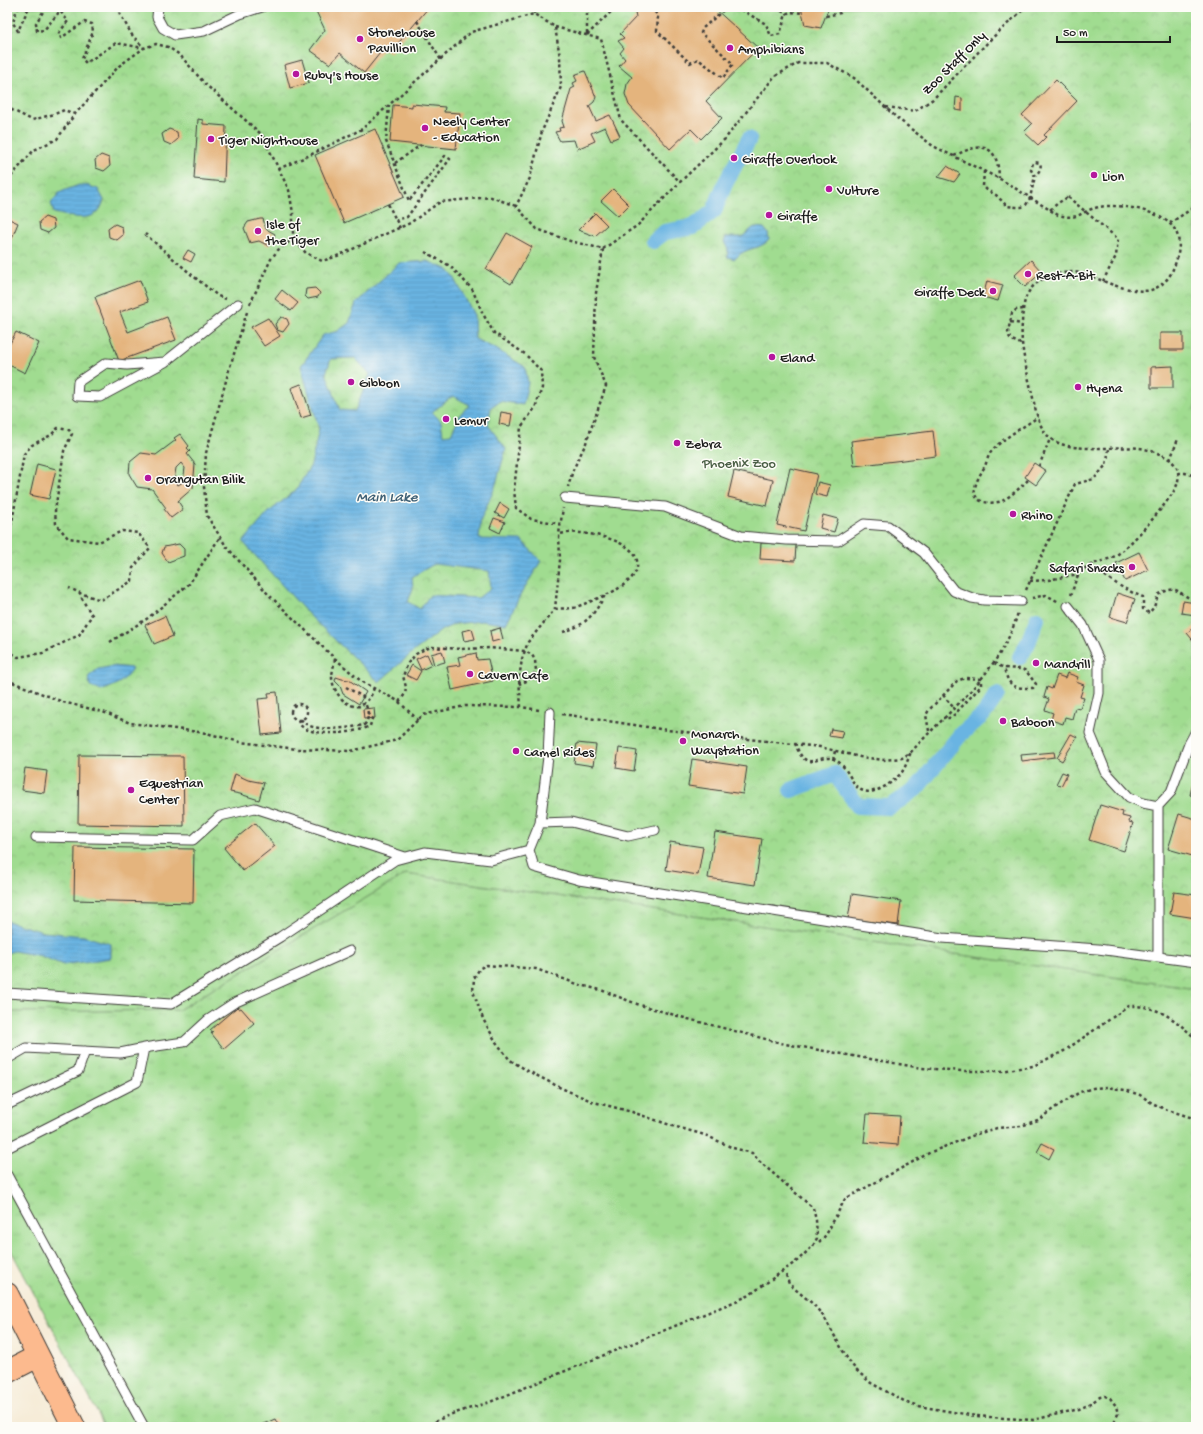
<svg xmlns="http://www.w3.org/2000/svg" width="1203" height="1434" font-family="'Gochi Hand',sans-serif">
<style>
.grass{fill:url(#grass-tufts);stroke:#5e7c56}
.park{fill:url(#park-crowns);stroke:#5e7c56}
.water{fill:url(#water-rules);stroke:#42687f;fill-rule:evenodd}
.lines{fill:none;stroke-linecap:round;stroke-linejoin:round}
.canal{stroke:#69b4e2;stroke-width:16}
.building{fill:#e4b47d;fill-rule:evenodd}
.lane-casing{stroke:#3d3b38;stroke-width:11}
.primary-casing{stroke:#3d3b38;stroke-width:24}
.path{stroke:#3d3b38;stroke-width:2.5;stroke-dasharray:3 3;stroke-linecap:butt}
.lane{stroke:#fff;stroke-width:9}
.primary{stroke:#fcba8e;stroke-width:22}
.path-bridge{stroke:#3d3b38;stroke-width:2.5;stroke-dasharray:3 3;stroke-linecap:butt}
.poi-dot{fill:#b5179e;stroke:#fdfcf7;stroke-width:1.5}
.labels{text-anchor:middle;stroke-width:3;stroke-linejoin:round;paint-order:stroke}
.poi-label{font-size:14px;fill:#1c1c1c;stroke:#fdfcf7;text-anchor:start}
.street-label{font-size:14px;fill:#1c1c1c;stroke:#fdfcf7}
.park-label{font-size:14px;fill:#4a5f45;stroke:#fdfcf7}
.water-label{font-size:15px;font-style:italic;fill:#3f6075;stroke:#fdfcf7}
</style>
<defs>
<pattern id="grass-tufts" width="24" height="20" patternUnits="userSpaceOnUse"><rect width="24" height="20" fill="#a0dc90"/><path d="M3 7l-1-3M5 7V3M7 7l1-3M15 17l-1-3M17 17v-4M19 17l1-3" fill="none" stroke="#89bc7c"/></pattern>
<pattern id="park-crowns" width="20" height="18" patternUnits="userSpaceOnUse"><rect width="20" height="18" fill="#a0dc90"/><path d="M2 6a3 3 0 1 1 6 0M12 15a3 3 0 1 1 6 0" fill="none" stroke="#89bc7c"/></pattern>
<pattern id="water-rules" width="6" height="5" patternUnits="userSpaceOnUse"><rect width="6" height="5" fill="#69b4e2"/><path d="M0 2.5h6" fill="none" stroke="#5a9ac1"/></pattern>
</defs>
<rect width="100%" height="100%" fill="#fdfcf7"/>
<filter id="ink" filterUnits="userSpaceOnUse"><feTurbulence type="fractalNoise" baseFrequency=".025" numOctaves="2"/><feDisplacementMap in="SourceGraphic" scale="8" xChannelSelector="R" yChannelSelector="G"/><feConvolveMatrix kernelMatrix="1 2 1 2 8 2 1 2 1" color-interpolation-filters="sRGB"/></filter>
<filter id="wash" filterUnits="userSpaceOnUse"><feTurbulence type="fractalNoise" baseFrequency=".012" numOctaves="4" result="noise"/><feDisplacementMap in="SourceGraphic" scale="16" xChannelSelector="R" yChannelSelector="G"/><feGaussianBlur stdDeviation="0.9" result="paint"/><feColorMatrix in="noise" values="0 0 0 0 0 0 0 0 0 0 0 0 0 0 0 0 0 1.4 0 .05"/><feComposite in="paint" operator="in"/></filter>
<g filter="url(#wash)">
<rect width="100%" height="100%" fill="#f6ecd8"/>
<path class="grass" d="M 406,874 L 1196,989 L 1196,1427 L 105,1427 L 7,1243 L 7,1012 L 178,1010 Z"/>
<path class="park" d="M 7,7 L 1196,7 L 1196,989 L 406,874 L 178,1010 L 7,1012 Z"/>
<path class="water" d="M 79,185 L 89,186 L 98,189 L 104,200 C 103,203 102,206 100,209 C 92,223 67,216 54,213 L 51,203 L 60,192 Z
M 754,227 L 764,228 L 768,233 L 769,240 C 758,251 746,246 735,259 L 727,257 L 728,249 L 724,242 L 726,237 L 742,237 Z
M 427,261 L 447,269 L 454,277 L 474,315 L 475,339 L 496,349 L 525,367 L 528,383 L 523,405 L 500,401 L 491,407 L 488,425 L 506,449 L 495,487 L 481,519 L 479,539 L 521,540 L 541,561 L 522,592 L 506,624 L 481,621 L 455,624 L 442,630 L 413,652 L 379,682 L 309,615 L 243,542 L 269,512 L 296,490 L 311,465 L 319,429 L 301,366 L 323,335 L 338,331 L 349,323 L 356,303 L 399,263 ZM 355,358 L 370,374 L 355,411 L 340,410 L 326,373 L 331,359 ZM 453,396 L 470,405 L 461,413 L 451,434 L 443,435 L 441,421 L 432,412 ZM 434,564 L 489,571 L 491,588 L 478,598 L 430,595 L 420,609 L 408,602 L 413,588 L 412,577 Z
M 114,666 L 132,668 C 124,683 116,685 101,691 L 90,686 L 88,677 L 98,669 Z
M 7,921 L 43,932 L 84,936 L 111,944 L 111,958 L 63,965 L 41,956 L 14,951 L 7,953 Z"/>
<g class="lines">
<path class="canal" d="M 653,241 L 665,232 L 693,227 L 714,211 L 725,184 L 749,139
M 1020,657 L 1028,643 L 1037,619
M 791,790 L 835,774 L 858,806 L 890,807 L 916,789 L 961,734 L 983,715 L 997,695"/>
</g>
<g id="blocks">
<path class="building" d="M 319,7 L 429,7 L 390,53 L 384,48 L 364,73 L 340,53 L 330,64 L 310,50 L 325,30 L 315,9 Z
M 634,7 L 713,7 L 758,48 L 706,101 L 722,118 L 701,139 L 691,129 L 670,149 L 629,105 L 625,94 L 627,84 L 632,77 L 619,66 L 625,59 L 620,53 L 624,48 L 618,41 L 624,38 L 620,34 L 636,17 Z
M 801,7 L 829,7 L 821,28 L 805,25 Z
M 302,60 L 309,83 L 290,88 L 284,65 Z
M 585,71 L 596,97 L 594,102 L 589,106 L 596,121 L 610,115 L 620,136 L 611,140 L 605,127 L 591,133 L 595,141 L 577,149 L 574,140 L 560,141 L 555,132 L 560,131 L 559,128 L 564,127 L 562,121 L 571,89 L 575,87 L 573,83 L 577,81 L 574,75 Z
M 1056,80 L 1077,101 L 1044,135 L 1046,137 L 1038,145 L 1024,132 L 1032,124 L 1022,115 Z
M 956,97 L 962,98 L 962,111 L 955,110 Z
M 412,104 L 445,107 L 444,112 L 460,113 L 456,149 L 390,142 L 393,105 L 412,107 Z
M 198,119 L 203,120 L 203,124 L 226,126 L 224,182 L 194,179 Z
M 169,129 L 177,132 L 178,139 L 171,145 L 164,142 L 162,134 Z
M 375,129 L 404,197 L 344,223 L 315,155 Z
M 101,155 L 109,158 L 110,166 L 104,171 L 96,168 L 95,160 Z
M 947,166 L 960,174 L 954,182 L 938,177 Z
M 613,189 L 629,205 L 618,216 L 601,201 Z
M 595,213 L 607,225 L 595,236 L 578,230 Z
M 45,217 L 53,220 L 54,228 L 48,233 L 40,230 L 39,222 Z
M 7,218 L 18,223 L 7,250 Z
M 260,219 L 263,219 L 266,229 L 275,234 L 269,246 L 259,241 L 250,243 L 244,228 L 248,222 Z
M 115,224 L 122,227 L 123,235 L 117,240 L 109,237 L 108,229 Z
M 507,233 L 532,247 L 511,284 L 486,269 Z
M 188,250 L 195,254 L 191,262 L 183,258 Z
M 1031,260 L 1042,272 L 1025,287 L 1014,276 Z
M 140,280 L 148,302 L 120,312 L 128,332 L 167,317 L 176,340 L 119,361 L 95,297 Z
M 987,281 L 1003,285 L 998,301 L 983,297 Z
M 315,288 L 320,293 L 318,297 L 308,299 L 305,296 L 306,289 Z
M 282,290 L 298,303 L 291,311 L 275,299 Z
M 281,317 L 287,319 L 289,324 L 283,332 L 277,330 L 275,324 Z
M 268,318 L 280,336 L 264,346 L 251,327 Z
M 16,332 L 39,343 L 25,373 L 7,364 L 7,349 Z
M 1160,333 L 1183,333 L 1183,350 L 1160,350 Z
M 1173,366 L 1173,388 L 1151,388 L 1151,367 Z
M 301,384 L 311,415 L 301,418 L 291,388 Z
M 501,412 L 512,414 L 510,426 L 499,424 Z
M 933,431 L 936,456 L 854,466 L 851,441 Z
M 180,434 L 189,446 L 187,448 L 190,451 L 187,454 L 195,464 L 193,488 L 178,501 L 183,509 L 171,518 L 164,509 L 166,508 L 152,489 L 137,487 L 129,474 L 130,462 L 141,453 L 156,455 L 176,440 L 174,438 ZM 181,463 L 185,468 L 183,482 L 178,485 L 174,480 L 176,468 Z
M 1034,463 L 1046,471 L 1036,485 L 1025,477 Z
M 37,464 L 56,469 L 49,499 L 30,495 Z
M 790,468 L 817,474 L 804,531 L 777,525 Z
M 734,471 L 773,480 L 767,506 L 728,497 Z
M 818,482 L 830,485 L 827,497 L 815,494 Z
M 500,503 L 509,509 L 504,518 L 495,513 Z
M 823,515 L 838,519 L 834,532 L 820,528 Z
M 494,518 L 505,522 L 500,533 L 490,528 Z
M 761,543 L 796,545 L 795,561 L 760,559 Z
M 179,544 L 184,549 L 184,556 L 168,562 L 162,553 L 164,547 Z
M 1139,552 L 1148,570 L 1125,581 L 1116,563 Z
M 1117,593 L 1135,599 L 1127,622 L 1110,617 Z
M 1183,601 L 1196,603 L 1196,615 L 1181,613 Z
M 165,616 L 173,636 L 154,644 L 145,625 Z
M 1196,625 L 1196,644 L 1187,633 Z
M 500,628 L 503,639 L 492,642 L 490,631 Z
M 472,629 L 475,639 L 464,641 L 462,631 Z
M 442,651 L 445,662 L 434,665 L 431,654 Z
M 476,653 L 477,660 L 488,659 L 493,681 L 452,690 L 447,667 L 460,665 L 458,657 Z
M 427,654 L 432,665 L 421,670 L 416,659 Z
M 412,665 L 421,671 L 416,680 L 406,675 Z
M 1067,673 L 1078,677 L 1076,682 L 1084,685 L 1080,697 L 1084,698 L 1080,709 L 1075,708 L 1072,719 L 1065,717 L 1063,724 L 1051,720 L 1053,713 L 1045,710 L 1049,699 L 1044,697 L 1047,687 L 1052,689 L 1057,675 L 1065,678 Z
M 336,677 L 342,679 L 349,680 L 366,692 L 359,704 L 343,694 L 340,686 L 335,681 Z
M 277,692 L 281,733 L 262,735 L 258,699 L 269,698 L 268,693 Z
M 374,708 L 375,718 L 364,719 L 363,709 Z
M 831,729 L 843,731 L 841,738 L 829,736 Z
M 1071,734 L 1077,737 L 1062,761 L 1057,758 Z
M 577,743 L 596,745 L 593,766 L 574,763 Z
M 619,748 L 637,751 L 634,771 L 616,768 Z
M 1054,752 L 1055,757 L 1022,761 L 1021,755 Z
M 79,755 L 183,756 L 184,826 L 78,824 Z
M 692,759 L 747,767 L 743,794 L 688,786 Z
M 25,768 L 47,771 L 44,793 L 22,790 Z
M 1062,772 L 1067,774 L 1061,786 L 1056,784 Z
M 235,774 L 248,780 L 264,783 L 259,800 L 240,794 L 230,792 Z
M 1193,782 L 1196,783 L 1196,797 L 1190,795 Z
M 1100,805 L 1123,812 L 1122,816 L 1130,818 L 1129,822 L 1133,823 L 1124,851 L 1089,840 Z
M 1179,814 L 1196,819 L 1196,857 L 1168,849 Z
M 255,823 L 275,846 L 243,871 L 224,848 Z
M 715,832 L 762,839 L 755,885 L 708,878 Z
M 670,842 L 703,847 L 698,875 L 666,870 Z
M 75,847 L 194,849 L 193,903 L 74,900 Z
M 1174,892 L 1196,895 L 1196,918 L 1170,914 Z
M 852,894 L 901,901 L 898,925 L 848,919 Z
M 237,1007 L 239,1009 L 241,1008 L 254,1023 L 224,1049 L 211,1033 L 213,1032 L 210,1030 Z
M 867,1114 L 900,1116 L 898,1145 L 864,1142 Z
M 1042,1143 L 1054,1149 L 1049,1159 L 1037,1152 Z
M 275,1419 L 279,1427 L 256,1427 Z"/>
</g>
</g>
<g filter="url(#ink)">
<use href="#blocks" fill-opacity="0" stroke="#3d3b38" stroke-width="1"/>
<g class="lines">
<defs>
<path id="lane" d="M 158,7 L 157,17 L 163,28 L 175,35 L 204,31 L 240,14 L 262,7
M 165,362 L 100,397 L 77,396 L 78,382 L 106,363 L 127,365 L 165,362 L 238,304
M 565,498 L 665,507 L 741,536 L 787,540 L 838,541 L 864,524 L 888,526 L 924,553 L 954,591 L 972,598 L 984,600 L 1021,601
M 1068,606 L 1083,625 L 1099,660 L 1099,693 L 1090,733 L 1106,772 L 1129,797 L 1143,803 L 1158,806 L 1158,956
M 1158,806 L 1171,792 L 1189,744 L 1196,731
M 540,823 L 571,822 L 628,836 L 655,830
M 36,837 L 193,840 L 220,816 L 255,808 L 405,857
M 529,850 L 534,867 L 579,880 L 942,938 L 1098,949 L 1196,962
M 7,993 L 171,1004 L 280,937 L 395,860 L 425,852 L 491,860 L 529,850 L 540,823 L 548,757 L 550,712
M 7,1059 L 26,1048 L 120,1053 L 150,1047 L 184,1042 L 208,1020 L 234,1003 L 350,951
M 7,1105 L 78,1071 L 85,1051
M 7,1148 L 137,1082 L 144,1048
M 7,1175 L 144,1427"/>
<path id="primary" d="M 7,1294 L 74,1427
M 7,1372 L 38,1356"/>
</defs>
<use href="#lane" class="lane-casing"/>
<use href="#primary" class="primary-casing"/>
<path class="path" d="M 19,7 L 16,12 L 13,23 L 18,31 L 29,7
M 46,7 L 36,23 L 37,31 L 44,30 L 60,11 L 68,21 L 59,33 L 61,38 L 84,22 L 92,24 L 93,32 L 82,59 L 86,63 L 116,43 L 144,48 L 132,35 L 116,7
M 534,7 L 534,14
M 651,7 L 658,16 L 657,31 L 690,63 L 698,59 L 723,78 L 733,64 L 701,33 L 703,28 L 727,7
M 736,7 L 766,24 L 771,36 L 780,34 L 786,14 L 790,12 L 803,13
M 776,7 L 786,14
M 826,16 L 840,13 L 846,7
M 417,21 L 441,60
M 555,27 L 601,39 L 621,120 L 680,182 L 725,139 L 774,77 L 798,63 L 827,63 L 854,78 L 897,118 L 933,146 L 1002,180 L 1058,215 C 1081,221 1079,211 1099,207 C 1120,203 1169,211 1177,234 C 1181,245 1178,258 1173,269 C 1170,278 1161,287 1151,290 C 1141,293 1118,287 1108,283 C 1097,279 1087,273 1074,272 C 1065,272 1056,274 1047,277 C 1025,287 1023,302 1022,323 C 1020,346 1026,367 1031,389 C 1035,405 1037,426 1049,437 C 1068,455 1116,445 1139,448 C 1147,449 1155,452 1162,455 C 1168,458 1174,462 1177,468 C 1179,474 1179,482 1176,487 C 1170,501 1128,549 1115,556 C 1104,562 1089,562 1080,573 C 1075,578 1074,588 1071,595
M 587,34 L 587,7
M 587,35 L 616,7
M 7,105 L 12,110 L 32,120 L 55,114 L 64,110 L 75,114
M 389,105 L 386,141 L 409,201 L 445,156 L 450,159 L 407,217 L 396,220
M 886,107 L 915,111 L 933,99 L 991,39 L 1026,7
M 954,156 C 981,142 998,143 999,178
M 395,163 L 421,145
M 278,169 L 308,156 L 362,129 L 471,32 L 534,14 L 555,27 L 560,57 L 561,87 L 542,131 L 530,178 L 516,206 L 537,229 L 570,241 L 603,249 L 596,293 L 594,357 L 606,386 L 586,443 L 573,470 L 568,487
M 984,171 L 983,186 L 987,190 L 996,195 L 1007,206 L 1016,207 L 1022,207 L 1026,205 L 1030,198 L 1035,176 L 1031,170 L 1033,163 L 1035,162 L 1040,163 C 1042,168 1039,172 1035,176
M 7,181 L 34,150 L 57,139 L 75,114 L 119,66 L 144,48 L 156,44 L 168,47 L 180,55 L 205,84 L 262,135 L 289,190 L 293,213 L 293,239 L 306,253 L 322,261 L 335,257 L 410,223 L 440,202 L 491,197 L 516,206
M 388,204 L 400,228
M 1050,210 L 1058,203 L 1068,197
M 1170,223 L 1196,206
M 145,234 L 192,275 L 218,296 L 226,299
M 603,249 L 638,225 L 680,182
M 425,252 L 450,266 L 472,289 L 483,314 L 494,333 L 525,354 L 541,371 L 542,388 L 535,408 L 521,427 L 514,490 L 516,508 L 531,519 L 561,524
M 250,304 L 271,259 L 278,250 L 293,239
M 247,312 L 229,370 L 206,453 L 204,487 L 207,516 L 226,546 L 268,594 L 331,655 L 362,682 L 398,701 L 418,720
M 1010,322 L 1022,324
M 1021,344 L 1010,339 L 1008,332 L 1012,313 L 1016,310 L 1023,309
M 1170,460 L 1178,439
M 1039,466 L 1050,439
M 1178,473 L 1185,473 L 1196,476
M 1028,480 C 1021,487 1011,496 1002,501 C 996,503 989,503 984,502 C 965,497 980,475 985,466 C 987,461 988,456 991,452 C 1002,438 1024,427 1038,417
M 7,537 L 12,522 L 24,454 L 32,445 L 51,435 L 58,428 L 69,430 L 72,434 L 64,451 L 55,511 L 56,524 L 68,538 L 99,542 L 122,531 L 138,533 L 150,548 L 133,568 L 132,581 L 101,600 L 80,593
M 1091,564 C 1106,578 1124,590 1143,597 L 1143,609 L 1149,613 L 1154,607 L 1158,595 C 1180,582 1177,596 1196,600
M 1030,581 L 1048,580 L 1078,574
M 1026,590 L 1075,484 L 1094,479 L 1106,465 L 1109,449
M 1032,598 L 1046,595 L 1059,602
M 555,609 C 560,608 567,609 573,608 C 580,606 609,594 616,590 C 622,586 633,579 636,571 C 646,544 598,534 580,533 C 573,532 566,533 559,534
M 563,632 C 586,625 594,615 605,595
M 110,642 L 148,618 L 189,584 L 220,537
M 7,650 L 18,657 L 43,653 L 79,635 L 92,615 L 83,601 L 80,593 L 69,588
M 335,659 C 334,665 332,672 332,678 C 333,692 346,709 361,706 L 370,698 L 374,688
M 994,663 L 1004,668 L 1022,669 L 1026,671 L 1036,684 L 1033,688 C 1014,688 1009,688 1004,668
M 7,680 L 63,702 L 103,712 L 130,723 L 206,733 L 240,742 L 297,749 L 351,751 L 397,740 L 423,715 L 465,706 L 521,707
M 346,687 L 368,700
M 943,695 L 953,707
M 399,702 L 405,694 L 406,687 L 403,676 L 408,663 L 416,654 L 423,650 L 431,647 L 461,649 L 490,648 L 525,651 L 532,655 L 535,660 L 536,671 L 529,680 L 519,684
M291 712a8 8 0 1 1 16 0a8 8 0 1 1-16 0Z
M 539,710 L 521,707 L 519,679 L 522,659 L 528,642 L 555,609 L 560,560 L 559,534 L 563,508
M 562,714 L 667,730 L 820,747 L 860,757 L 884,760 L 902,758 L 911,752 C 950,709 1003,670 1018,612
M 301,719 C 309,734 350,728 364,725 C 370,720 368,709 365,703
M 298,720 C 301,739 356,734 370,726 L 372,719 L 368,714
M 929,731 L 926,715 L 929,710 L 957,681 L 965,678 L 981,679 L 981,686 L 954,715 L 949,718 L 943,718
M 795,743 C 807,777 818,751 836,760 C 846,766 850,779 857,787 C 870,800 893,783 902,772 C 906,766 908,759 911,752
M 833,760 L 835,751
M 819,1242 L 826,1235 L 845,1199 L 931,1152 L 977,1134 L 997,1128 L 1021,1126 L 1038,1120 L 1056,1107 L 1080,1092 L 1093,1088 L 1107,1087 L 1125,1090 L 1140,1095 L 1152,1103 L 1165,1109 L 1196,1119
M 786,1275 L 789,1284 L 813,1304 L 824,1317 L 847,1358 L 856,1370 L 871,1383 L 904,1401 L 918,1406 L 976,1416 L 1033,1420 L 1079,1409 L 1088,1405 L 1100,1397 L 1105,1396 L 1110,1398 L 1116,1406 L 1118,1414 L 1114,1422 L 1111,1427
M 424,1427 L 449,1415 L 490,1402 L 748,1296 L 797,1261 L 813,1246 L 817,1238 L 816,1220 L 813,1208 L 760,1162 L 752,1153 L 733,1148 L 705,1135 L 673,1126 L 632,1112 L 594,1102 L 561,1088 L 528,1071 L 510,1060 L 496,1042 L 483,1019 L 473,991 L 474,978 L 480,968 L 487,965 L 536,969 L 580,985 L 601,990 L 637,1004 L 688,1019 L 785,1044 L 922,1068 L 961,1071 L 1001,1071 L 1033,1066 L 1064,1051 L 1129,1006 C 1158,1005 1176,1020 1196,1039"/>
<use href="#lane" class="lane"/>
<use href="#primary" class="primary"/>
<path class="path-bridge" d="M 1068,197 L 1118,239 L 1116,256 L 1103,281"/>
</g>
</g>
<g class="poi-dot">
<circle cx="360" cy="39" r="4"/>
<circle cx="730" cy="48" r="4"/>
<circle cx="296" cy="74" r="4"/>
<circle cx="425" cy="128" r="4"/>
<circle cx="211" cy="139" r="4"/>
<circle cx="734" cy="158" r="4"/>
<circle cx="1094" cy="175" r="4"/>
<circle cx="829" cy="189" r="4"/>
<circle cx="769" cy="215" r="4"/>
<circle cx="258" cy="231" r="4"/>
<circle cx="1028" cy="274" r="4"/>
<circle cx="993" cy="291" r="4"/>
<circle cx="772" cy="357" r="4"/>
<circle cx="351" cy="382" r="4"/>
<circle cx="1078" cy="387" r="4"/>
<circle cx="446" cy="419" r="4"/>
<circle cx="677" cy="443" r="4"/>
<circle cx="148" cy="478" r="4"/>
<circle cx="1013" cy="514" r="4"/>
<circle cx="1132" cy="567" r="4"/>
<circle cx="1036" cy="663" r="4"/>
<circle cx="470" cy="674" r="4"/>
<circle cx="1003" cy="721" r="4"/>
<circle cx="683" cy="741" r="4"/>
<circle cx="516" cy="751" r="4"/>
<circle cx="131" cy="790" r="4"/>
</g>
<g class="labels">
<g class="poi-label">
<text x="368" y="36">Stonehouse<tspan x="368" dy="16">Pavillion</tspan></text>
<text x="738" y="53">Amphibians</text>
<text x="304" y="79">Ruby's House</text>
<text x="433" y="125">Neely Center<tspan x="433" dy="16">- Education</tspan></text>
<text x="219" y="144">Tiger Nighthouse</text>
<text x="742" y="163">Giraffe Overlook</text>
<text x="1102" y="180">Lion</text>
<text x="837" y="194">Vulture</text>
<text x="777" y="220">Giraffe</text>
<text x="266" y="228">Isle of<tspan x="266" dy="16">the Tiger</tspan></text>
<text x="1036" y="279">Rest-A-Bit</text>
<text x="985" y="296" text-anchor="end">Giraffe Deck</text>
<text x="780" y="362">Eland</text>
<text x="359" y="387">Gibbon</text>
<text x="1086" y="392">Hyena</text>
<text x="454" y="424">Lemur</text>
<text x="685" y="448">Zebra</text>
<text x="156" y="483">Orangutan Bilik</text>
<text x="1021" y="519">Rhino</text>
<text x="1124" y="572" text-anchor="end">Safari Snacks</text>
<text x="1044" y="668">Mandrill</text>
<text x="478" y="679">Cavern Cafe</text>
<text x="1011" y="726">Baboon</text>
<text x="691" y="738">Monarch<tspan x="691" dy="16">Waystation</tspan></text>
<text x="524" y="756">Camel Rides</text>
<text x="139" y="787">Equestrian<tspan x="139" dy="16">Center</tspan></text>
</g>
<g class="street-label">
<text transform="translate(953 62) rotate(-45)" y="5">Zoo Staff Only</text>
</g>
<g class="park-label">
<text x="739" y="467">Phoenix Zoo</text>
</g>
<g class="water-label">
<text x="387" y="501">Main Lake</text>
</g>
</g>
<rect width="1203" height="1434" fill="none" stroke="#fdfcf7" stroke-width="24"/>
<path d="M1057 36v6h113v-6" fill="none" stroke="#1c1c1c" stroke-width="2"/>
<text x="1063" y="36" font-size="12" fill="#1c1c1c" stroke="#fdfcf7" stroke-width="3" paint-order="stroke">50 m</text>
</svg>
